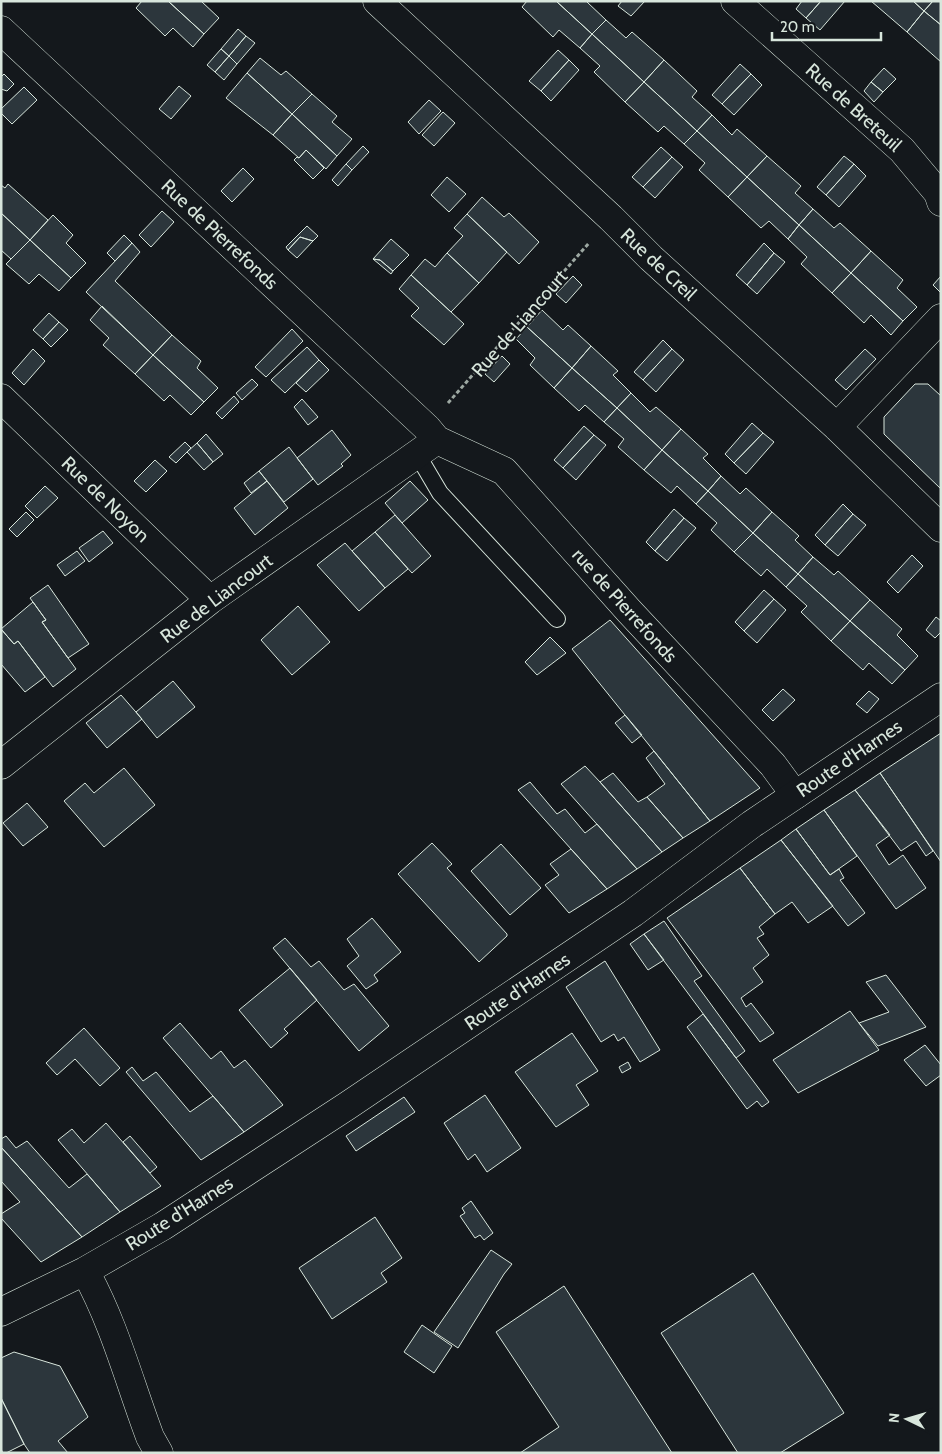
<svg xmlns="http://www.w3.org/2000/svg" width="942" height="1454" font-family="Cabin,sans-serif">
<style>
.building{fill:#2c363c;stroke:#d8e6dc}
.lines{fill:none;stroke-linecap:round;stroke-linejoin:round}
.lane-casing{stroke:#d8e6dc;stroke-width:18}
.street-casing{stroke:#d8e6dc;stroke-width:29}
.secondary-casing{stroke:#d8e6dc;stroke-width:29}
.path{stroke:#9da8a2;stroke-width:3;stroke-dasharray:4 2.5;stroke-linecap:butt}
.lane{stroke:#14181c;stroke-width:16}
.street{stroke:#14181c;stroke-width:28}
.secondary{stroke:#14181c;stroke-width:28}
.labels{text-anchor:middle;stroke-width:4;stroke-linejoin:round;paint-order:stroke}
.street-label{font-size:19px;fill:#d8e6dc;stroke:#14181c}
</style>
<rect width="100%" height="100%" fill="#14181c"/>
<path class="building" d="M 142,1 L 168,1 L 204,34 L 193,47 L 173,28 L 165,36 L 136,8 Z
M 168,1 L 201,1 L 219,18 L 204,34 Z
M 527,1 L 556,1 L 592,34 L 580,48 L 559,30 L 553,37 L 522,7 Z
M 556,1 L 588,1 L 587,2 L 606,20 L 592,34 Z
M 622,1 L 645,1 L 631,16 L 618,6 Z
M 802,1 L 821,1 L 806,18 L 796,9 Z
M 821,1 L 845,1 L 820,30 L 806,18 Z
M 871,1 L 913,1 L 924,11 L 907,32 Z
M 913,1 L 933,1 L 924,11 Z
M 933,1 L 941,1 L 941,25 L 924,11 Z
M 924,11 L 941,25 L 941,62 L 907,32 Z
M 606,20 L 626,38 L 632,32 L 664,60 L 644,82 L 592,34 Z
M 238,29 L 246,36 L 229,56 L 221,49 Z
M 592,34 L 644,82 L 625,102 L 594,72 L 600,66 L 580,48 Z
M 246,36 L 255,43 L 237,64 L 229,56 Z
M 221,49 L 229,56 L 215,72 L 207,65 Z
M 558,50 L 569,60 L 541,91 L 529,81 Z
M 229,56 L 237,64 L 224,80 L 215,72 Z
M 260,58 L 281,75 L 286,71 L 312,94 L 292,114 L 247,73 Z
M 569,60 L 579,70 L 551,101 L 541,91 Z
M 664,60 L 697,91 L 692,97 L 712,115 L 697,131 L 644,82 Z
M 740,64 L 751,74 L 722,104 L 712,95 Z
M 884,68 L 896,79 L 883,92 L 871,82 Z
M 247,73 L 292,114 L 273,135 L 226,98 Z
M 4,74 L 14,84 L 7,91 L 1,89 L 1,77 Z
M 751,74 L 762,85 L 734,115 L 722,104 Z
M 644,82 L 697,131 L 684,144 L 664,126 L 658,132 L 625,102 Z
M 871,82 L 883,92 L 874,102 L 864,91 Z
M 179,86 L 191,96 L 171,119 L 159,109 Z
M 24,87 L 37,100 L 12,124 L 1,113 L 1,109 Z
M 312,94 L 337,116 L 332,122 L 352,139 L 337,156 L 292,114 Z
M 429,100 L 441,111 L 419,134 L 408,122 Z
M 443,112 L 455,123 L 434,146 L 422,135 Z
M 292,114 L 337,156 L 326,169 L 306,150 L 299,158 L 273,135 Z
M 712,115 L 732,135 L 737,129 L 767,156 L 747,177 L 697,131 Z
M 697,131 L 747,177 L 728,197 L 699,170 L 705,163 L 684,144 Z
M 363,146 L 369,152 L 352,170 L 346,164 Z
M 661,147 L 672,157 L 643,187 L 632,177 Z
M 306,150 L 324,168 L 313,179 L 294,160 L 297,157 L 299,158 Z
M 767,156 L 801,186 L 795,193 L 813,209 L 799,225 L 747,177 Z
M 844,156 L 854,164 L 826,195 L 817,187 Z
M 672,157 L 683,167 L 655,198 L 643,187 Z
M 346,164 L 352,170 L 338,186 L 332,180 Z
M 854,164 L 866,176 L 839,207 L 826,195 Z
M 243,168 L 254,179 L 232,202 L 221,191 Z
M 447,177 L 466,194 L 449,212 L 431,195 Z
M 747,177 L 799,225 L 788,239 L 769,221 L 761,228 L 728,197 Z
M 8,184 L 48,220 L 30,240 L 1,213 L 1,185 L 5,188 Z
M 482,197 L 504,217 L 509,213 L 539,242 L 519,264 L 467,214 Z
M 813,209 L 834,228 L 840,223 L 871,251 L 851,273 L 799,225 Z
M 162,211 L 174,222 L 151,247 L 139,235 Z
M 1,213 L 30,240 L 11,259 L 1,250 Z
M 467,214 L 507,252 L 479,283 L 447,253 L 463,236 L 454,228 Z
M 53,215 L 73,235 L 66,243 L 86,263 L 71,278 L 30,240 Z
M 799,225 L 851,273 L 832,293 L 801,264 L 807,257 L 788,239 Z
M 307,226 L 318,236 L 313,241 L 300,237 L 288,250 L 286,247 Z
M 124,235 L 132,243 L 115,261 L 107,253 Z
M 300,237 L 313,241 L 297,258 L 288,250 Z
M 391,239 L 409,255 L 393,271 L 380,260 L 373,259 Z
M 30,240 L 71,278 L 59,291 L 39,274 L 29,284 L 6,264 Z
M 132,243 L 140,252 L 115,281 L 172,335 L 153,355 L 86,292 Z
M 764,243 L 774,253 L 747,285 L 736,275 Z
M 871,251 L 903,280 L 897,288 L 917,307 L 903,321 L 851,273 Z
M 447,253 L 479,283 L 451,312 L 411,275 L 425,259 L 435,267 Z
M 774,253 L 785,262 L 757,294 L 747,285 Z
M 373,259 L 380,260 L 393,271 L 391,274 Z
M 851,273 L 903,321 L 891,335 L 871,315 L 864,323 L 832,293 Z
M 411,275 L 464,324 L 444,345 L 411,316 L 419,308 L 399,289 Z
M 573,276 L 582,285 L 566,303 L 556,294 Z
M 941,276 L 941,293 L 933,285 Z
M 102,306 L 153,355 L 135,374 L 103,345 L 109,338 L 90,320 Z
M 542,310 L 563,330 L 568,325 L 591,346 L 572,368 L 527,327 Z
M 49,313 L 59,322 L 43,339 L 33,330 Z
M 59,322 L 68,330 L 51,347 L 43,339 Z
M 527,327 L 572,368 L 554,388 L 530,365 L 535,358 L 516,339 Z
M 292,329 L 303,341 L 266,377 L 255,367 Z
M 172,335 L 201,361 L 197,368 L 218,388 L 204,402 L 153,355 Z
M 663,340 L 672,349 L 643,380 L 634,372 Z
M 591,346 L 618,371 L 613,375 L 631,393 L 617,408 L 572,368 Z
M 307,347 L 319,360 L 285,393 L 271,380 Z
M 33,349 L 45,361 L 24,385 L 12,373 Z
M 672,349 L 684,360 L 656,392 L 643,380 Z
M 865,349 L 876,359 L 846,390 L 835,380 Z
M 153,355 L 204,402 L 191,415 L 170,395 L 164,401 L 135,374 Z
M 502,356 L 510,364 L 494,382 L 485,374 Z
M 319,360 L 329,370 L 306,392 L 296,383 Z
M 572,368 L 617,408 L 604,422 L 585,405 L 579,411 L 554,388 Z
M 252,379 L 258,385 L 242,400 L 236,393 Z
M 915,384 L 928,384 L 941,396 L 941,489 L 884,434 L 884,417 Z
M 631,393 L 650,412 L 656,407 L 681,429 L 662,450 L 617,408 Z
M 234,396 L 239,402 L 222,419 L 216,413 Z
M 302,399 L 318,417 L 308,425 L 294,407 Z
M 617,408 L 662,450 L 644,470 L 618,447 L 624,439 L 604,422 Z
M 752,423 L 763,433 L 734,463 L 725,454 Z
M 584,426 L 594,435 L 563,468 L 554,460 Z
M 681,429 L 708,454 L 703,458 L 721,476 L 708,491 L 662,450 Z
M 332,430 L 351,455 L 341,464 L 343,466 L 318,485 L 297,458 Z
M 763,433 L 774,442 L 746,474 L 734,463 Z
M 206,434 L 223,454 L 213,462 L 197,443 Z
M 594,435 L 606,445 L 576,480 L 563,468 Z
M 185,442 L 191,448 L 176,463 L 169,457 Z
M 197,443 L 213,462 L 204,470 L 187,452 Z
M 289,447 L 313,479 L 284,502 L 259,471 Z
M 662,450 L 708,491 L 696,504 L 677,486 L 671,493 L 644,470 Z
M 155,460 L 167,471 L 146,492 L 134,481 Z
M 259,471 L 267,481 L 251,493 L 244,483 Z
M 721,476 L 740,494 L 746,488 L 772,512 L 753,533 L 708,491 Z
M 267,481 L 288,508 L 255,535 L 234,508 Z
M 410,481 L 428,500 L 402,523 L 385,503 Z
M 45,486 L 58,498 L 37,518 L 25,506 Z
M 708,491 L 753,533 L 734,552 L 711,530 L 717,523 L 696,504 Z
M 843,504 L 853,514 L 825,545 L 815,535 Z
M 674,509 L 684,518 L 655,551 L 646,542 Z
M 26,512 L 34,520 L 17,537 L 9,529 Z
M 772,512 L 799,536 L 795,540 L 813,557 L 798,574 L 753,533 Z
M 853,514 L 866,525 L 838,556 L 825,545 Z
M 395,515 L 431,556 L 412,573 L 375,532 Z
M 684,518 L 696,528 L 667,561 L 655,551 Z
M 103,531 L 113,543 L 89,562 L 79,548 Z
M 375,532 L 408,569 L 385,588 L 352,551 Z
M 753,533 L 798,574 L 786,587 L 767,569 L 761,576 L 734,552 Z
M 345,543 L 385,588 L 359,611 L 317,565 Z
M 77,551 L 85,561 L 65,576 L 57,565 Z
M 912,555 L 923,566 L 898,593 L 887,582 Z
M 813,557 L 834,575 L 838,571 L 870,600 L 850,621 L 798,574 Z
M 798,574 L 850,621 L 831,641 L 801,612 L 807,606 L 786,587 Z
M 48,585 L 89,644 L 68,658 L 42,622 L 46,620 L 30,598 Z
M 764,590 L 774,599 L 744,631 L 735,622 Z
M 774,599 L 786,610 L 757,643 L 744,631 Z
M 870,600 L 902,629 L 897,635 L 918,656 L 905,670 L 850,621 Z
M 33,602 L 46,620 L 42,622 L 76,669 L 53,687 L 18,641 L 14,644 L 1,629 Z
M 298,606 L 330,642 L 292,675 L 261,640 Z
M 936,617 L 941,621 L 941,632 L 935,638 L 926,630 Z
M 610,620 L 760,788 L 710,821 L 572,649 Z
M 850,621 L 905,670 L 892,684 L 869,663 L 863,670 L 831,641 Z
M 1,629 L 14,644 L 18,641 L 45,677 L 25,692 L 1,664 Z
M 550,637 L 566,653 L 537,675 L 525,662 Z
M 173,681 L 195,707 L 157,738 L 136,712 Z
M 783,689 L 795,700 L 773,721 L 762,710 Z
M 869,691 L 879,699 L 867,713 L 856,704 Z
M 121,695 L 142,719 L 107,748 L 86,723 Z
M 625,715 L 642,735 L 632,743 L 615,723 Z
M 941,733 L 941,862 L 880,773 Z
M 654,751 L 710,821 L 683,838 L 647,797 L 665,784 L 646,758 Z
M 585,766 L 600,782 L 662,852 L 637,869 L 561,784 Z
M 124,768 L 155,805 L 104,847 L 64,801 L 85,783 L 94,793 Z
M 613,773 L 638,802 L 647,797 L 683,838 L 662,852 L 600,782 Z
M 880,773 L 933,851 L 926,856 L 916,841 L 901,851 L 855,790 Z
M 530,782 L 557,814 L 565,809 L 585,833 L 597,824 L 637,869 L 607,889 L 518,790 Z
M 855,790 L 890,835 L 876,845 L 889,865 L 903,855 L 926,888 L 896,909 L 824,810 Z
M 27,803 L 48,827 L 23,846 L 3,823 Z
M 824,810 L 857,856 L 830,875 L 796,829 Z
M 796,829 L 830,875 L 839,869 L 844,878 L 840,880 L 865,913 L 848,926 L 781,840 Z
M 781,840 L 833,906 L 808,923 L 792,902 L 775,914 L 740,868 Z
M 432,843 L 452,864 L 447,868 L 507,934 L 507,936 L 479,962 L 398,874 Z
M 501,844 L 541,888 L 510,915 L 471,871 Z
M 571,849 L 607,889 L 569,913 L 545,885 L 559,875 L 550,864 Z
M 740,868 L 775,914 L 759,927 L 764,934 L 757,938 L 769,955 L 753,968 L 763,982 L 741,998 L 746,1007 L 751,1003 L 774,1033 L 760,1042 L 667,918 Z
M 372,918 L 401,952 L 374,975 L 378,981 L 366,989 L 347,966 L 359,956 L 347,939 Z
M 664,921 L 702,976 L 694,981 L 745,1051 L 736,1058 L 644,934 Z
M 644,934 L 664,960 L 648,970 L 630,944 Z
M 285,938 L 311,967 L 319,961 L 344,990 L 354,984 L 389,1026 L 359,1051 L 273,948 Z
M 605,961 L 660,1050 L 640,1062 L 624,1037 L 618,1041 L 614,1034 L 601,1042 L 566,987 Z
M 290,968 L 317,1000 L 284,1029 L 288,1033 L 271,1048 L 239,1010 Z
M 886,975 L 926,1027 L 878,1046 L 859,1023 L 889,1012 L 866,982 Z
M 850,1011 L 879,1050 L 798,1093 L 773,1060 Z
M 703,1014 L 769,1102 L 762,1107 L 757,1101 L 747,1109 L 687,1027 Z
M 180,1023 L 211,1059 L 221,1051 L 234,1068 L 245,1060 L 283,1105 L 244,1132 L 163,1038 Z
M 84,1028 L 120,1068 L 100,1086 L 75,1059 L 57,1075 L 46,1063 Z
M 572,1033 L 598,1071 L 576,1085 L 589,1105 L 556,1127 L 515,1072 Z
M 925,1045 L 941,1065 L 941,1075 L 926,1086 L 904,1060 Z
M 628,1062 L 631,1068 L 622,1073 L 619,1067 Z
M 132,1067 L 143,1081 L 156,1072 L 190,1112 L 213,1096 L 244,1132 L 201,1160 L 126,1072 Z
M 485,1095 L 521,1148 L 487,1172 L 475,1154 L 468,1160 L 444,1123 Z
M 404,1097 L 415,1112 L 356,1151 L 346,1136 Z
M 106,1123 L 161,1186 L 120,1212 L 58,1140 L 72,1129 L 84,1143 Z
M 6,1136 L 16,1148 L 27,1141 L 69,1188 L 87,1174 L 120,1212 L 82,1237 L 1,1147 L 1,1139 Z
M 130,1136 L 157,1167 L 150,1173 L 123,1142 Z
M 1,1147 L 82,1237 L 41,1262 L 1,1218 L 1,1214 L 20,1202 L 1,1181 Z
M 471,1201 L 493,1233 L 484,1240 L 480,1235 L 475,1238 L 460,1216 L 465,1213 L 462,1208 Z
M 375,1217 L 402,1258 L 381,1273 L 387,1282 L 332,1319 L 299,1268 Z
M 491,1250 L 512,1264 L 504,1274 L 458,1348 L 434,1332 Z
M 753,1273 L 844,1413 L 780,1453 L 738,1453 L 661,1333 Z
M 564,1286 L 672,1453 L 520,1453 L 559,1427 L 496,1332 Z
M 422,1325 L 452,1346 L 434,1373 L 404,1352 Z
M 14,1352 L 60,1366 L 88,1417 L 58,1441 L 68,1453 L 30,1453 L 24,1444 L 1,1398 L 1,1358 Z
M 1,1398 L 24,1444 L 6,1453 L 3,1453 L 1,1449 Z"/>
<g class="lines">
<defs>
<path id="lane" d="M 417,454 L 440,493 L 557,619"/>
<path id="street" d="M 377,1 L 611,218 L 651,258 L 837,427 L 941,528
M 735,1 L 902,150 L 938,193 L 941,202
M 1,30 L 427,428 L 437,440 L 504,471 L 629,611 L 773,765 L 795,795
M 1,398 L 210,600
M 837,427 L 941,318
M 1,765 L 210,600 L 437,440"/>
<path id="secondary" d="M 85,1271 C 114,1323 129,1381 150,1437 L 159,1453
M 1,1312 L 85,1271 L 163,1226 L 347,1106 L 633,913 L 752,824 L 941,697"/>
</defs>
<use href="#lane" class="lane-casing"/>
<use href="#street" class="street-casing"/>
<use href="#secondary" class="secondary-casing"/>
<path class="path" d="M 448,403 L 589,243"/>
<use href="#lane" class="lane"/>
<use href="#street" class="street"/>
<use href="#secondary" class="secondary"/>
</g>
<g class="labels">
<g class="street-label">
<text transform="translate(854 107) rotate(42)" y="7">Rue de Breteuil</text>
<text transform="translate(220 234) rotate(43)" y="7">Rue de Pierrefonds</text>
<text transform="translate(659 264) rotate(43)" y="7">Rue de Creil</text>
<text transform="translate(519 323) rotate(-49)" y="7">Rue de Liancourt</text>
<text transform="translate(106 499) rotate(44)" y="7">Rue de Noyon</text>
<text transform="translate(216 598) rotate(-37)" y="7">Rue de Liancourt</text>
<text transform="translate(625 605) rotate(48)" y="7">rue de Pierrefonds</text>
<text transform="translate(849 758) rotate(-34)" y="7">Route d'Harnes</text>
<text transform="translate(517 991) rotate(-34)" y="7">Route d'Harnes</text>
<text transform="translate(179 1213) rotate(-32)" y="7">Route d'Harnes</text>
</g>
</g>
<rect width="942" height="1454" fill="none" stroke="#d8e6dc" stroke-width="5"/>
<g transform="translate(907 1419) rotate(275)" stroke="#14181c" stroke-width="4" paint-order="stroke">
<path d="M0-4L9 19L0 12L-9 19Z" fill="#d8e6dc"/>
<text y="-8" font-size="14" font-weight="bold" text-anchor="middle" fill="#d8e6dc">N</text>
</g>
<path d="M772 32v8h109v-8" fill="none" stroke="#d8e6dc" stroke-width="2.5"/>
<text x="780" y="32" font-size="15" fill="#d8e6dc" stroke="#14181c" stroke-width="4" paint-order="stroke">20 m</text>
</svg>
